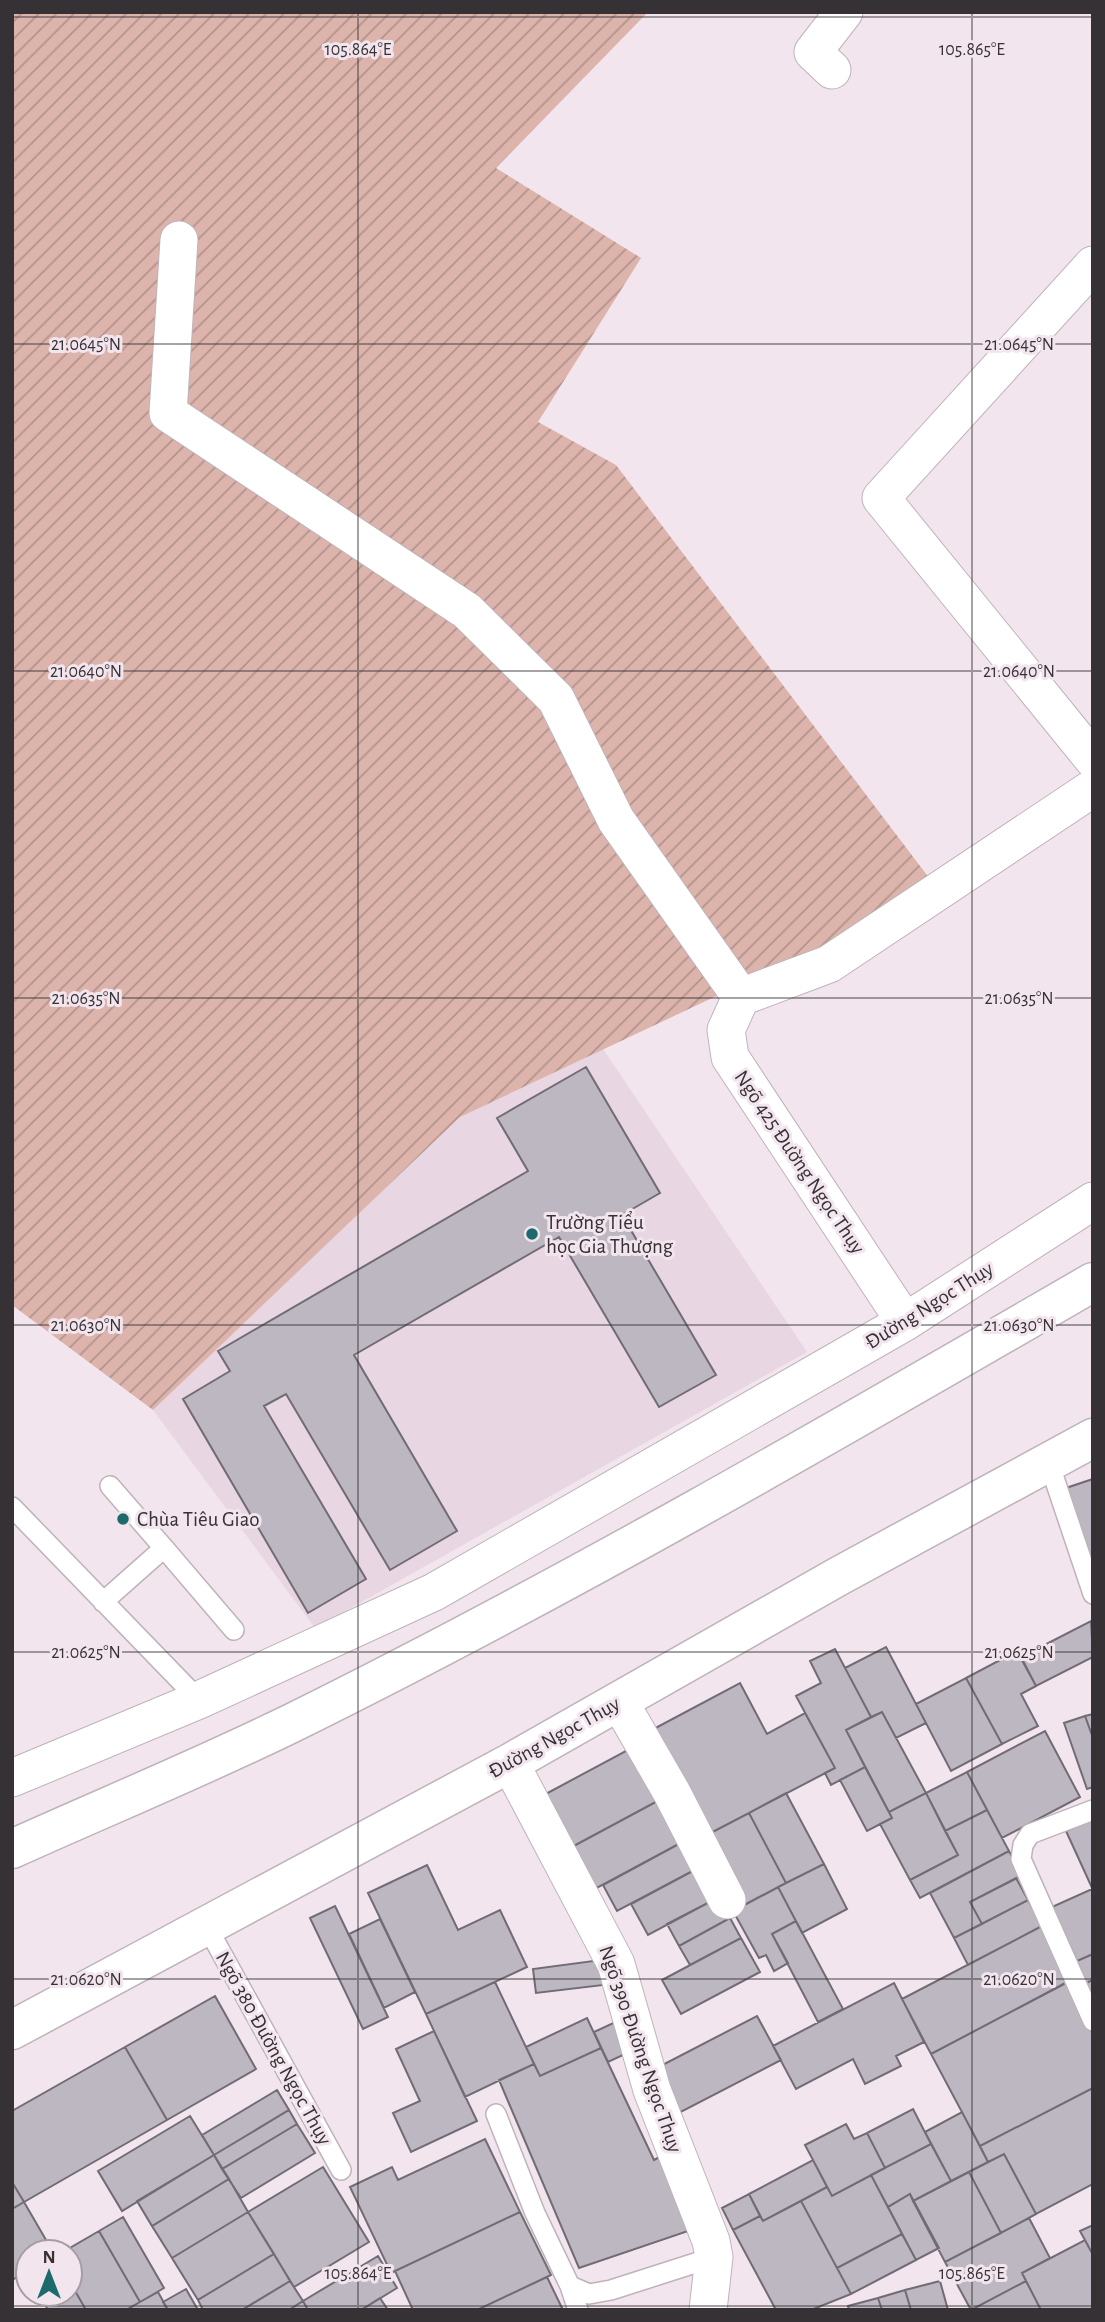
<svg xmlns="http://www.w3.org/2000/svg" width="1105" height="2322" font-family="'Alegreya Sans',sans-serif">
<style>
.built{fill:#e8d6e2}
.garden{fill:url(#garden-furrows)}
.building{fill:#bdb7c2;stroke:#716b76;stroke-width:2}
.lines{fill:none;stroke-linecap:round;stroke-linejoin:round}
.service-casing{stroke:#beb3bb;stroke-width:22}
.minor-casing{stroke:#beb3bb;stroke-width:39}
.tertiary-casing{stroke:#beb3bb;stroke-width:41}
.primary-casing{stroke:#beb3bb;stroke-width:41}
.service{stroke:#fff;stroke-width:19}
.minor{stroke:#fff;stroke-width:37}
.tertiary{stroke:#fff;stroke-width:38}
.primary{stroke:#fff;stroke-width:38}
.ticks{fill:none;stroke:#353134;stroke-width:2;stroke-opacity:0.45}
.poi-dot{fill:#1d6a6d;stroke:#f2e5ee;stroke-width:2.5}
.labels{text-anchor:middle;stroke-width:6;stroke-linejoin:round;paint-order:stroke}
.street-label{font-size:21px;fill:#353134;stroke:#f2e5ee}
.poi-label{font-size:21px;fill:#353134;stroke:#f2e5ee;text-anchor:start}
.ticks-label{font-size:18px;text-anchor:middle;fill:#353134;stroke:#f2e5ee;stroke-width:6;stroke-linejoin:round;paint-order:stroke}
</style>
<defs>
<pattern id="garden-furrows" width="10" height="10" patternUnits="userSpaceOnUse" patternTransform="scale(1.75)"><rect width="10" height="10" fill="#dcb4ab"/><path d="M-1 1l2-2M0 10L10 0M9 11l2-2" fill="none" stroke="#b3938c"/></pattern>
</defs>
<rect width="100%" height="100%" fill="#f2e5ee"/>
<path class="built" d="M 601,1046 L 807,1352 L 315,1628 L 153,1410 L 460,1117 Z"/>
<path class="garden" d="M 12,12 L 648,12 L 496,168 L 641,258 L 538,422 L 616,465 L 939,891 L 460,1117 L 153,1410 L 12,1305 Z"/>
<path class="building" d="M 586,1067 L 660,1193 L 622,1215 L 716,1375 L 659,1407 L 559,1237 L 354,1355 L 457,1531 L 390,1570 L 286,1394 L 264,1406 L 366,1579 L 308,1613 L 183,1399 L 230,1371 L 218,1351 L 528,1171 L 497,1118 Z
M 1093,1479 L 1093,1568 L 1066,1488 Z
M 1091,1621 L 1093,1657 L 1036,1686 L 1021,1657 Z
M 886,1647 L 926,1723 L 896,1738 L 882,1712 L 871,1717 L 845,1668 Z
M 835,1649 L 871,1717 L 846,1730 L 865,1767 L 831,1785 L 825,1773 L 835,1768 L 796,1696 L 821,1683 L 810,1661 Z
M 1017,1651 L 1036,1686 L 1021,1694 L 1038,1726 L 1002,1744 L 966,1678 Z
M 966,1678 L 1002,1744 L 951,1771 L 916,1704 Z
M 740,1683 L 767,1734 L 805,1713 L 835,1768 L 703,1837 L 648,1732 Z
M 882,1712 L 926,1793 L 889,1812 L 846,1730 Z
M 1093,1714 L 1093,1738 L 1085,1716 Z
M 1085,1716 L 1093,1738 L 1093,1787 L 1087,1789 L 1064,1723 Z
M 1045,1731 L 1080,1797 L 1002,1838 L 967,1772 Z
M 637,1745 L 665,1797 L 570,1848 L 542,1796 Z
M 865,1767 L 892,1818 L 867,1831 L 840,1780 Z
M 967,1772 L 987,1810 L 945,1831 L 926,1793 Z
M 786,1793 L 824,1864 L 786,1883 L 749,1813 Z
M 926,1793 L 958,1855 L 910,1880 L 880,1824 L 892,1818 L 889,1812 Z
M 665,1797 L 688,1839 L 593,1890 L 570,1848 Z
M 987,1810 L 1009,1851 L 920,1898 L 910,1880 L 958,1855 L 945,1831 Z
M 749,1813 L 786,1883 L 741,1907 L 703,1837 Z
M 1093,1819 L 1093,1890 L 1066,1831 Z
M 688,1839 L 702,1866 L 617,1911 L 603,1885 Z
M 1009,1851 L 1021,1876 L 970,1902 L 982,1924 L 954,1938 L 930,1893 Z
M 824,1864 L 847,1909 L 802,1933 L 778,1887 Z
M 427,1865 L 458,1930 L 500,1910 L 527,1967 L 426,2014 L 368,1893 Z
M 702,1866 L 719,1897 L 648,1935 L 631,1904 Z
M 1016,1878 L 1028,1900 L 982,1924 L 970,1902 Z
M 778,1887 L 796,1921 L 772,1934 L 788,1963 L 774,1971 L 766,1955 L 759,1958 L 733,1911 Z
M 1092,1889 L 1093,1954 L 1077,1961 L 1052,1907 Z
M 719,1897 L 730,1918 L 679,1946 L 667,1924 Z
M 1028,1900 L 1042,1926 L 968,1965 L 954,1938 Z
M 335,1906 L 388,2017 L 363,2029 L 310,1918 Z
M 730,1918 L 741,1938 L 690,1965 L 679,1946 Z
M 380,1919 L 415,1992 L 384,2008 L 349,1934 Z
M 796,1921 L 843,2009 L 818,2022 L 772,1934 Z
M 1042,1926 L 1071,1980 L 931,2054 L 902,1999 Z
M 741,1938 L 760,1972 L 681,2014 L 662,1980 Z
M 1093,1954 L 1093,1980 L 1086,1983 L 1077,1961 Z
M 608,1959 L 612,1984 L 536,1993 L 533,1969 Z
M 1093,1980 L 1093,1996 L 1086,1983 Z
M 495,1982 L 534,2064 L 465,2097 L 426,2014 Z
M 894,1983 L 924,2042 L 896,2056 L 901,2066 L 865,2084 L 853,2059 L 796,2089 L 773,2046 Z
M 1066,1983 L 1093,2034 L 1093,2088 L 980,2146 L 931,2054 Z
M 215,1996 L 256,2069 L 167,2120 L 125,2047 Z
M 757,2016 L 781,2060 L 673,2116 L 649,2072 Z
M 587,2018 L 601,2048 L 540,2076 L 526,2047 Z
M 624,2018 L 638,2048 L 608,2062 L 594,2032 Z
M 434,2031 L 477,2121 L 411,2152 L 393,2113 L 420,2101 L 396,2049 Z
M 125,2047 L 167,2120 L 24,2202 L 12,2182 L 12,2111 Z
M 601,2048 L 654,2160 L 665,2154 L 700,2227 L 579,2268 L 499,2080 L 534,2064 L 540,2076 Z
M 1093,2088 L 1093,2184 L 1036,2214 L 1004,2154 L 988,2162 L 980,2146 Z
M 277,2090 L 289,2110 L 214,2155 L 202,2135 Z
M 913,2109 L 931,2144 L 885,2168 L 867,2133 Z
M 289,2110 L 297,2124 L 222,2169 L 214,2155 Z
M 962,2112 L 988,2162 L 951,2181 L 925,2132 Z
M 190,2116 L 214,2155 L 122,2211 L 98,2171 Z
M 297,2124 L 315,2153 L 241,2198 L 222,2169 Z
M 846,2124 L 854,2139 L 867,2133 L 885,2168 L 832,2196 L 805,2145 Z
M 485,2139 L 520,2212 L 391,2273 L 350,2187 L 392,2167 L 398,2180 Z
M 931,2144 L 951,2181 L 913,2201 L 910,2194 L 888,2207 L 871,2175 Z
M 1004,2154 L 1036,2214 L 1001,2233 L 969,2172 Z
M 214,2155 L 229,2179 L 152,2226 L 137,2201 Z
M 813,2160 L 827,2187 L 763,2221 L 749,2194 Z
M 323,2167 L 369,2242 L 294,2287 L 248,2212 Z
M 969,2172 L 1001,2233 L 945,2262 L 913,2201 Z
M 871,2175 L 902,2234 L 837,2268 L 801,2201 L 827,2187 L 832,2196 Z
M 229,2179 L 248,2212 L 172,2258 L 152,2226 Z
M 12,2182 L 24,2202 L 12,2209 Z
M 749,2194 L 760,2216 L 733,2230 L 722,2208 Z
M 910,2194 L 939,2248 L 916,2260 L 888,2207 Z
M 801,2201 L 851,2294 L 811,2310 L 776,2310 L 733,2230 L 760,2216 L 763,2221 Z
M 24,2202 L 53,2252 L 28,2252 L 28,2271 L 12,2280 L 12,2209 Z
M 248,2212 L 274,2254 L 198,2300 L 172,2258 Z
M 520,2212 L 551,2275 L 477,2310 L 413,2310 L 395,2271 Z
M 123,2217 L 164,2288 L 140,2302 L 99,2231 Z
M 1029,2218 L 1050,2258 L 1022,2273 L 1026,2281 L 971,2310 L 945,2262 Z
M 1093,2225 L 1093,2255 L 1080,2231 Z
M 99,2231 L 140,2302 L 126,2310 L 86,2310 L 70,2282 L 70,2252 L 63,2252 Z
M 902,2234 L 916,2260 L 851,2294 L 837,2268 Z
M 1085,2240 L 1093,2255 L 1093,2310 L 1041,2310 L 1022,2273 Z
M 274,2254 L 290,2281 L 242,2310 L 203,2310 L 198,2300 Z
M 378,2256 L 397,2288 L 361,2310 L 308,2310 L 303,2301 Z
M 547,2277 L 563,2310 L 477,2310 Z
M 290,2281 L 303,2301 L 289,2310 L 242,2310 Z
M 940,2281 L 948,2310 L 911,2310 L 905,2290 Z
M 1026,2281 L 1041,2310 L 971,2310 Z
M 70,2282 L 86,2310 L 48,2310 L 39,2294 L 70,2294 Z
M 186,2289 L 198,2310 L 168,2310 L 163,2302 Z
M 905,2290 L 911,2310 L 882,2310 L 878,2298 Z
M 158,2292 L 168,2310 L 133,2310 L 131,2307 Z
M 380,2298 L 388,2310 L 361,2310 Z
M 878,2298 L 882,2310 L 849,2310 L 848,2306 Z
M 303,2301 L 308,2310 L 289,2310 Z"/>
<g class="lines">
<defs>
<path id="service" d="M 1049,1463 L 1093,1594
M 110,1486 L 164,1548
M 12,1507 L 199,1700
M 103,1602 L 164,1548 L 234,1630
M 1093,1810 L 1030,1834 L 1023,1845 L 1021,1859 L 1093,2021
M 206,1925 L 341,2170
M 496,2114 L 535,2213 L 570,2286 L 589,2294 L 611,2290 L 714,2257
M 570,2286 L 578,2310"/>
<path id="minor" d="M 832,70 L 813,52 L 844,12
M 179,240 L 168,413 L 467,611 L 556,699 L 616,820 L 741,997
M 1093,265 L 881,498 L 1093,759
M 741,997 L 829,964 L 1093,788
M 741,997 L 726,1030 L 730,1057 L 905,1322
M 619,1701 L 672,1793 L 727,1900
M 510,1763 L 616,1964 L 652,2090 L 711,2241 L 714,2257 L 708,2310
M 12,1778 L 199,1700 L 434,1592 L 905,1322 L 1093,1201"/>
<path id="tertiary" d="M 12,2030 L 510,1763 L 839,1576 L 1093,1438"/>
<path id="primary" d="M 12,1849 C 105,1807 200,1768 292,1723 C 565,1588 829,1435 1093,1282"/>
</defs>
<use href="#service" class="service-casing"/>
<use href="#minor" class="minor-casing"/>
<use href="#tertiary" class="tertiary-casing"/>
<use href="#primary" class="primary-casing"/>
<use href="#service" class="service"/>
<use href="#minor" class="minor"/>
<use href="#tertiary" class="tertiary"/>
<use href="#primary" class="primary"/>
</g>
<path class="ticks" d="M 358,12 L 358,2310M 972,12 L 972,2310M 12,17 L 1093,17M 12,344 L 1093,344M 12,671 L 1093,671M 12,998 L 1093,998M 12,1325 L 1093,1325M 12,1652 L 1093,1652M 12,1979 L 1093,1979M 12,2306 L 1093,2306"/>
<g class="poi-dot">
<circle cx="532" cy="1234" r="7"/>
<circle cx="123" cy="1519" r="7"/>
</g>
<g class="labels">
<g class="street-label">
<text transform="translate(800 1162) rotate(56)" y="7">Ngõ 425 Đường Ngọc Thụy</text>
<text transform="translate(929 1305) rotate(-32)" y="7">Đường Ngọc Thụy</text>
<text transform="translate(554 1737) rotate(-29)" y="7">Đường Ngọc Thụy</text>
<text transform="translate(274 2048) rotate(61)" y="7">Ngõ 380 Đường Ngọc Thụy</text>
<text transform="translate(641 2049) rotate(71)" y="7">Ngõ 390 Đường Ngọc Thụy</text>
</g>
<g class="poi-label">
<text x="546" y="1229">Trường Tiểu<tspan x="546" dy="24">học Gia Thượng</tspan></text>
<text x="137" y="1526">Chùa Tiêu Giao</text>
</g>
</g>
<g class="ticks-label">
<text x="358" y="55">105.864°E</text>
<text x="972" y="55">105.865°E</text>
<text x="86" y="350">21.0645°N</text>
<text x="1019" y="350">21.0645°N</text>
<text x="86" y="677">21.0640°N</text>
<text x="1019" y="677">21.0640°N</text>
<text x="86" y="1004">21.0635°N</text>
<text x="1019" y="1004">21.0635°N</text>
<text x="86" y="1331">21.0630°N</text>
<text x="1019" y="1331">21.0630°N</text>
<text x="86" y="1658">21.0625°N</text>
<text x="1019" y="1658">21.0625°N</text>
<text x="86" y="1985">21.0620°N</text>
<text x="1019" y="1985">21.0620°N</text>
<text x="358" y="2279">105.864°E</text>
<text x="972" y="2279">105.865°E</text>
</g>
<rect width="1105" height="2322" fill="none" stroke="#353134" stroke-width="28"/>
<g transform="translate(49 2273)"><circle r="33" fill="#f2e5ee" stroke="#a69da4" stroke-width="2"/>
<path d="M0-5L12 26L0 18L-12 26Z" fill="#1d6a6d"/>
<text y="-10" font-size="19" font-weight="bold" text-anchor="middle" fill="#353134">N</text>
</g>
</svg>
